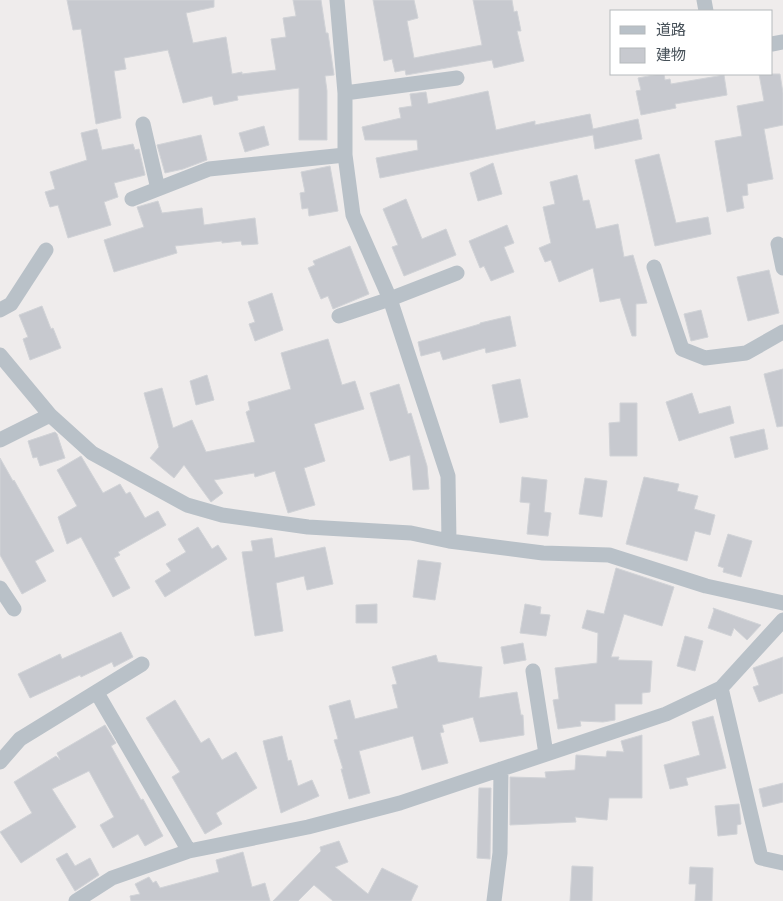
<svg xmlns="http://www.w3.org/2000/svg" width="783" height="901" font-family="'Archivo Narrow','Noto Sans JP',sans-serif">
<style>
.building{fill:#c7c9cf;stroke:#d1d3d7}
.lines{fill:none;stroke-linecap:round;stroke-linejoin:round}
.minor{stroke:#b9c1c8;stroke-width:15}
</style>
<rect width="100%" height="100%" fill="#efecec"/>
<path class="building" d="M 67,0 L 214,0 L 214,7 L 186,13 L 193,43 L 226,37 L 232,74 L 242,72 L 242,74 L 276,70 L 271,39 L 286,37 L 283,18 L 296,16 L 293,0 L 321,0 L 326,33 L 328,33 L 334,75 L 325,76 L 327,91 L 327,140 L 299,140 L 299,88 L 237,96 L 238,100 L 214,105 L 212,96 L 183,103 L 168,50 L 124,58 L 126,69 L 114,71 L 121,118 L 96,124 L 81,29 L 73,30 Z
M 373,0 L 414,0 L 418,18 L 407,21 L 414,58 L 482,45 L 473,0 L 512,0 L 514,12 L 517,11 L 521,31 L 517,31 L 524,61 L 494,68 L 492,60 L 406,75 L 405,70 L 395,72 L 392,59 L 384,61 Z
M 659,74 L 664,74 L 665,80 L 670,79 L 671,84 L 724,75 L 727,95 L 675,104 L 676,108 L 641,115 L 636,91 L 641,90 L 638,78 Z
M 759,74 L 780,74 L 783,93 L 783,125 L 764,129 L 773,179 L 747,184 L 748,195 L 742,196 L 744,208 L 727,212 L 715,141 L 742,136 L 737,106 L 764,101 Z
M 488,91 L 496,130 L 535,121 L 535,125 L 590,114 L 593,129 L 638,119 L 642,139 L 595,149 L 593,135 L 380,178 L 376,158 L 418,150 L 417,140 L 365,140 L 362,127 L 401,118 L 399,108 L 412,106 L 410,94 L 426,92 L 428,104 Z
M 264,126 L 269,145 L 245,152 L 239,133 Z
M 97,129 L 102,150 L 133,144 L 135,150 L 139,149 L 145,175 L 114,183 L 118,197 L 104,202 L 111,225 L 68,238 L 58,205 L 50,207 L 45,192 L 55,189 L 50,172 L 87,160 L 81,133 Z
M 201,135 L 207,160 L 183,169 L 165,173 L 157,145 Z
M 659,154 L 676,223 L 708,217 L 711,234 L 655,246 L 635,160 Z
M 493,163 L 502,194 L 478,201 L 470,173 Z
M 330,166 L 338,211 L 309,216 L 308,208 L 302,209 L 300,193 L 305,192 L 301,172 Z
M 577,175 L 583,201 L 589,200 L 596,229 L 618,224 L 624,257 L 633,255 L 647,303 L 636,304 L 636,336 L 632,336 L 620,298 L 600,302 L 593,268 L 559,282 L 551,260 L 545,262 L 539,248 L 551,243 L 543,207 L 555,204 L 550,182 Z
M 406,199 L 422,239 L 446,229 L 456,255 L 404,276 L 392,247 L 398,245 L 383,209 Z
M 158,201 L 162,213 L 202,208 L 204,225 L 255,218 L 258,244 L 242,245 L 241,241 L 222,243 L 222,241 L 175,246 L 177,253 L 114,272 L 104,240 L 144,227 L 137,207 Z
M 507,225 L 514,243 L 504,247 L 514,272 L 491,281 L 484,266 L 480,268 L 469,241 Z
M 350,246 L 369,294 L 333,309 L 328,296 L 321,299 L 308,268 L 315,265 L 313,261 Z
M 769,270 L 779,313 L 748,321 L 737,277 Z
M 272,293 L 283,330 L 255,341 L 249,324 L 255,322 L 248,302 Z
M 42,306 L 51,329 L 53,328 L 61,348 L 30,360 L 23,339 L 28,337 L 19,315 Z
M 701,310 L 708,337 L 691,341 L 684,314 Z
M 510,316 L 516,346 L 486,353 L 485,348 L 443,360 L 440,351 L 421,356 L 418,342 L 480,324 L 480,323 Z
M 328,339 L 342,385 L 355,381 L 364,409 L 314,424 L 325,461 L 304,468 L 315,505 L 288,513 L 275,471 L 255,477 L 254,473 L 214,480 L 223,493 L 211,502 L 184,465 L 174,478 L 150,458 L 159,447 L 144,393 L 162,388 L 173,428 L 192,420 L 206,452 L 255,442 L 246,412 L 250,410 L 248,402 L 291,389 L 281,353 Z
M 783,369 L 783,426 L 777,427 L 764,374 Z
M 207,375 L 214,400 L 196,405 L 190,381 Z
M 520,379 L 528,417 L 500,423 L 492,385 Z
M 399,384 L 408,414 L 411,413 L 427,466 L 429,489 L 413,490 L 410,455 L 390,461 L 370,393 Z
M 692,393 L 699,414 L 730,406 L 734,423 L 679,441 L 666,402 Z
M 620,403 L 637,403 L 637,456 L 610,456 L 609,423 L 620,422 Z
M 764,429 L 768,449 L 735,458 L 730,437 Z
M 55,432 L 57,434 L 65,458 L 40,466 L 37,457 L 33,458 L 28,441 Z
M 81,456 L 103,493 L 120,484 L 126,494 L 130,492 L 145,518 L 158,511 L 166,525 L 118,552 L 120,555 L 114,558 L 130,588 L 113,597 L 81,537 L 67,544 L 58,517 L 77,506 L 57,470 Z
M 0,458 L 13,481 L 14,480 L 54,551 L 35,561 L 46,581 L 22,594 L 0,555 Z
M 522,477 L 547,480 L 544,512 L 551,513 L 548,536 L 527,534 L 530,503 L 520,502 Z
M 644,477 L 679,484 L 677,491 L 698,496 L 694,509 L 715,515 L 710,535 L 695,531 L 687,561 L 626,544 Z
M 585,478 L 607,481 L 602,517 L 579,514 Z
M 198,527 L 212,549 L 218,545 L 227,559 L 165,597 L 155,581 L 171,571 L 166,564 L 186,552 L 178,539 Z
M 728,534 L 752,541 L 741,577 L 723,572 L 724,568 L 718,566 Z
M 272,538 L 275,558 L 325,547 L 333,584 L 307,590 L 304,576 L 276,583 L 283,631 L 255,636 L 242,552 L 253,551 L 251,541 Z
M 418,560 L 441,563 L 435,600 L 413,597 Z
M 616,568 L 674,587 L 662,626 L 624,614 L 611,657 L 619,657 L 618,660 L 652,661 L 650,692 L 642,693 L 642,704 L 615,704 L 615,720 L 603,722 L 580,721 L 581,726 L 558,729 L 553,700 L 559,699 L 555,668 L 597,663 L 598,633 L 582,628 L 587,610 L 604,614 Z
M 377,604 L 377,623 L 356,623 L 356,605 Z
M 525,604 L 541,607 L 540,614 L 550,615 L 546,636 L 520,633 Z
M 713,608 L 738,617 L 761,625 L 747,640 L 734,628 L 731,636 L 708,628 L 714,610 Z
M 121,632 L 133,657 L 114,667 L 112,662 L 81,677 L 80,675 L 30,698 L 18,674 L 60,654 L 62,659 Z
M 685,636 L 703,641 L 695,671 L 677,666 Z
M 523,643 L 526,660 L 504,664 L 501,647 Z
M 436,655 L 438,662 L 482,667 L 479,698 L 517,692 L 521,715 L 523,715 L 524,735 L 480,742 L 473,717 L 442,725 L 444,732 L 440,733 L 448,763 L 422,770 L 413,736 L 359,751 L 370,793 L 349,799 L 341,769 L 343,769 L 334,740 L 338,739 L 329,706 L 350,700 L 355,719 L 398,708 L 392,685 L 397,684 L 392,667 Z
M 783,657 L 783,693 L 759,702 L 753,687 L 759,685 L 753,668 Z
M 175,700 L 201,743 L 209,738 L 222,760 L 236,752 L 257,788 L 216,813 L 222,824 L 205,834 L 172,777 L 180,772 L 146,718 Z
M 713,716 L 726,768 L 686,778 L 688,785 L 670,789 L 664,765 L 700,755 L 692,722 Z
M 105,725 L 116,743 L 111,746 L 141,800 L 143,799 L 163,836 L 145,846 L 138,834 L 113,848 L 100,825 L 114,817 L 89,771 L 52,789 L 76,827 L 21,863 L 0,832 L 32,813 L 14,782 L 56,756 L 60,760 L 57,753 Z
M 642,735 L 642,798 L 609,798 L 607,820 L 575,817 L 576,822 L 510,825 L 510,777 L 546,778 L 545,772 L 575,770 L 576,755 L 606,757 L 607,751 L 624,752 L 621,741 Z
M 282,736 L 288,761 L 291,760 L 298,786 L 312,780 L 319,796 L 281,813 L 263,741 Z
M 783,783 L 783,802 L 763,807 L 759,789 Z
M 479,788 L 491,788 L 490,859 L 477,858 Z
M 739,804 L 741,824 L 737,825 L 737,834 L 718,836 L 715,806 Z
M 339,841 L 348,862 L 335,867 L 368,894 L 382,868 L 418,886 L 411,901 L 333,901 L 314,885 L 298,901 L 273,901 L 321,851 L 320,847 Z
M 243,852 L 252,887 L 265,883 L 270,901 L 131,901 L 130,896 L 140,894 L 135,884 L 149,877 L 153,883 L 156,881 L 160,888 L 219,872 L 216,860 Z
M 67,853 L 75,866 L 90,858 L 99,875 L 75,891 L 56,859 Z
M 572,866 L 593,867 L 592,901 L 570,901 Z
M 690,867 L 713,868 L 712,901 L 695,901 L 696,884 L 689,884 Z"/>
<g class="lines">
<path class="minor" d="M 337,0 L 345,93 L 345,155 L 353,215 L 390,299 L 448,476 L 449,541
M 704,0 L 706,11
M 772,44 L 783,42
M 345,93 L 457,78
M 143,124 L 158,189
M 132,199 L 209,169 L 345,155
M 778,244 L 783,268
M 654,267 L 682,349 L 705,358 L 746,353 L 783,332
M 0,310 L 11,304 L 46,250
M 339,316 L 390,299 L 457,273
M 0,355 L 50,415 L 92,453 L 187,505 L 222,515 L 308,527 L 411,533 L 449,541 L 543,553 L 609,555 L 706,586 L 783,603
M 0,440 L 50,415
M 0,588 L 14,609
M 533,671 L 546,754
M 721,688 L 761,858 L 783,863
M 97,693 L 189,851
M 0,762 L 20,739 L 142,664
M 76,901 L 112,878 L 189,851 L 308,827 L 400,803 L 666,714 L 721,688 L 783,620
M 494,901 L 500,853 L 501,769"/>
</g>
<rect x="610" y="10" width="162" height="65" fill="#ffffff" stroke="#b5b9bc"/>
<rect x="620" y="26" width="25" height="8" fill="#b9c1c8" stroke="#b5b9bc"/>
<text x="656" y="35" font-size="15" fill="#465058">道路</text>
<rect x="620" y="48" width="25" height="15" fill="#c7c9cf" stroke="#b5b9bc"/>
<text x="656" y="60" font-size="15" fill="#465058">建物</text>
</svg>
